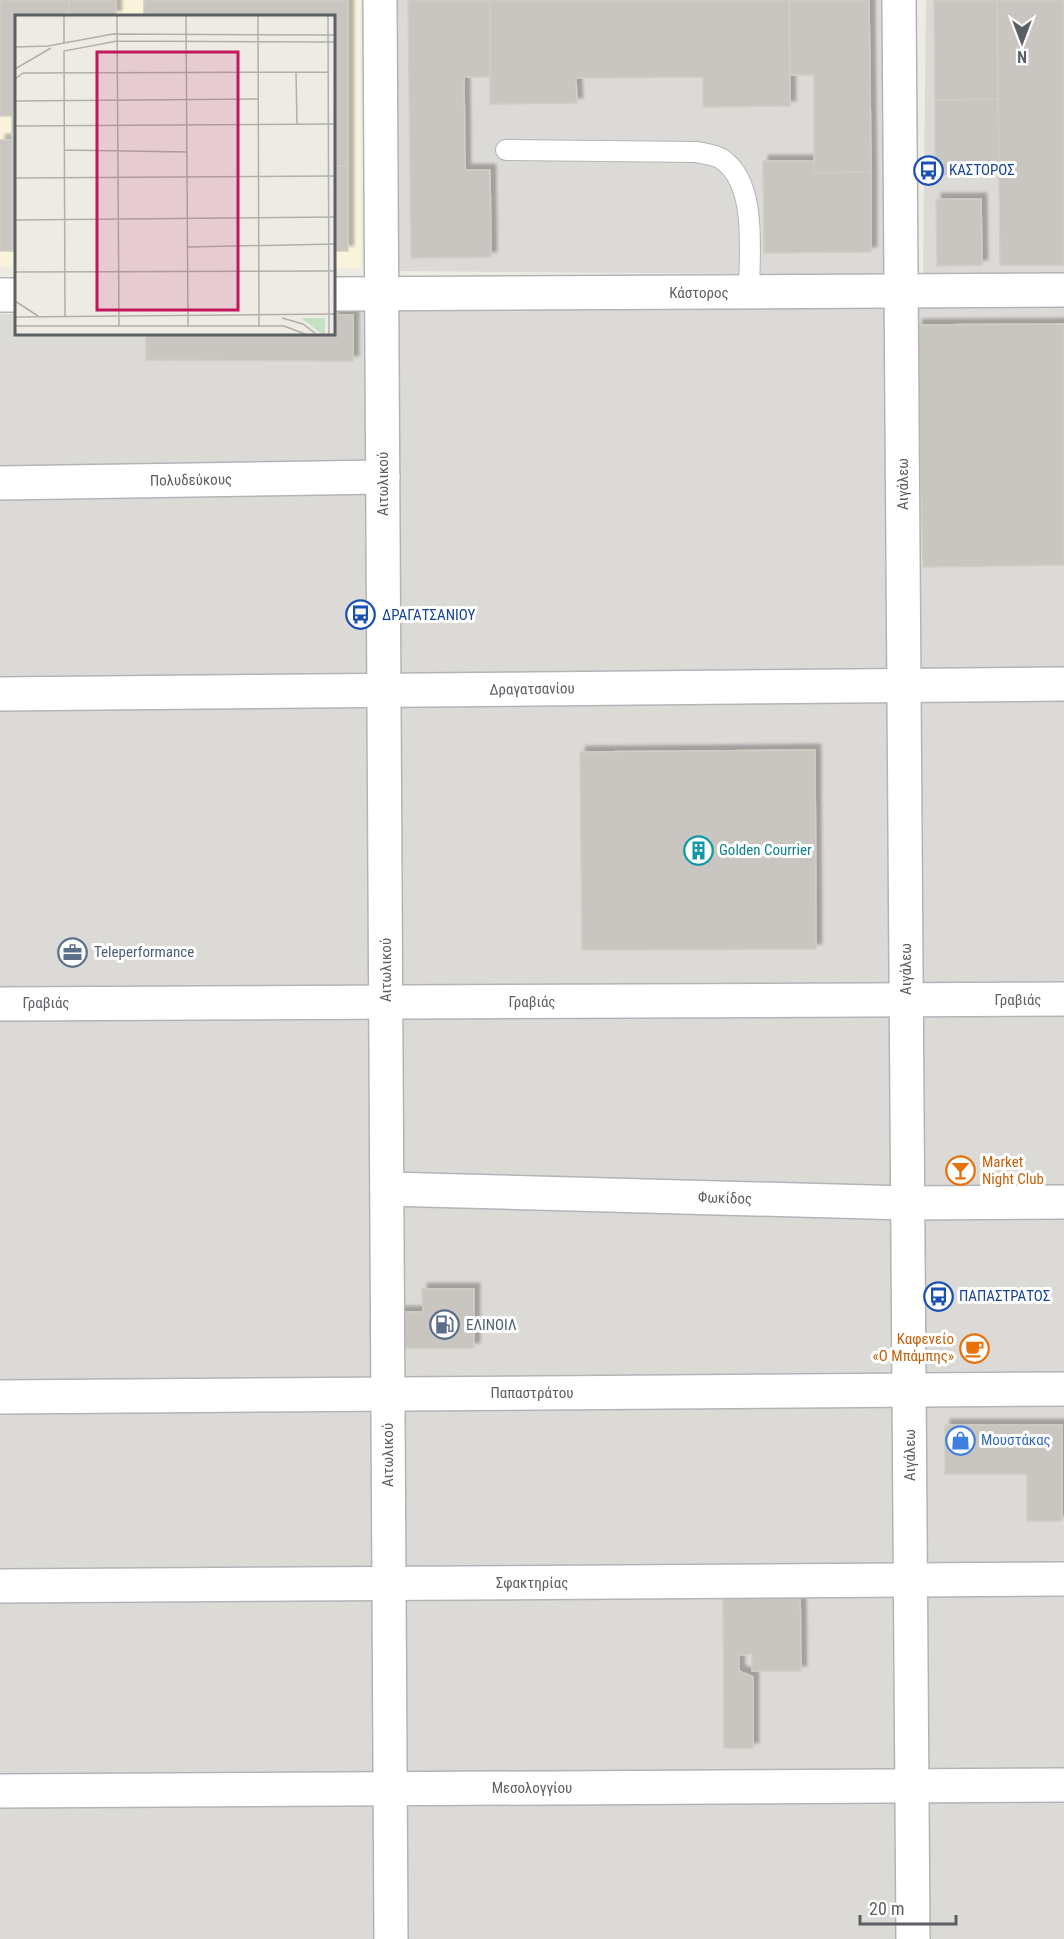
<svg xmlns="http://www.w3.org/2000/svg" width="1064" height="1939" font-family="'Roboto Condensed',sans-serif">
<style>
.commercial{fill:#faf3dc}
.industrial{fill:#dcdad6}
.building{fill:#c9c6c1;stroke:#d1cdc3;stroke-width:1.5;filter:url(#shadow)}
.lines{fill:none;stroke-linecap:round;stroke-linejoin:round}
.service-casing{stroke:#b2b4b8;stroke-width:22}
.minor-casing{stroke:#b2b4b8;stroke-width:36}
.tertiary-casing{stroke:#b2b4b8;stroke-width:36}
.service{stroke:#fff;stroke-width:20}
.minor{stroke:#fff;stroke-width:33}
.tertiary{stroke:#fff;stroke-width:33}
.labels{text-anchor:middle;stroke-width:6;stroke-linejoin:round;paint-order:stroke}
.transit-label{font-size:15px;fill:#164399;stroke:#fff;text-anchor:start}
.street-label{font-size:15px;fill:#5c5f63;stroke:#fff}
.culture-label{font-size:15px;fill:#0d838f;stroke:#fff;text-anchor:start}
.service-label{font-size:15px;fill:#4e5e75;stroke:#fff;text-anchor:start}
.food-label{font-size:15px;fill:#c56008;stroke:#fff;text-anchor:start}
.shop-label{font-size:15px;fill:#366cbe;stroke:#fff;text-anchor:start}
.inset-road{fill:none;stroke:#afafac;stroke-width:1.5}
.view{fill:#c2185b;fill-opacity:0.15;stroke:#c2185b;stroke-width:3}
.inset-edge{fill:none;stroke:#5c5f63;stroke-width:3}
</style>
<defs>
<filter id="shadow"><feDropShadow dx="5.5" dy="-5.5" stdDeviation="1.5" flood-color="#0004"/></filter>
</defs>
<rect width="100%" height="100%" fill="#edebe4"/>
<path class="commercial" d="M 0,0 L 360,0 L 361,268 L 333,268 L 333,16 L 16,16 L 16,267 L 0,267 Z"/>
<path class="industrial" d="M 396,0 L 884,0 L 886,275 L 399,271 Z
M 926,0 L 1064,0 L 1064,278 L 923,278 Z
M 1064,305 L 1064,1939 L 0,1939 L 0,314 L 16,314 L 16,333 L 333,333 L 333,312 Z"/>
<path class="building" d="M 0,0 L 69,0 L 69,16 L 16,16 L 16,116 L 0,116 Z
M 69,0 L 116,0 L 116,16 L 69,16 Z
M 144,0 L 348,0 L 348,166 L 333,166 L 333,16 L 144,16 Z
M 408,0 L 490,0 L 490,77 L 464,77 L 465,170 L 490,170 L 491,257 L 411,258 Z
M 490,0 L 789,0 L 790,106 L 703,107 L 703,77 L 576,78 L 577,103 L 490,104 Z
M 789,0 L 869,0 L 871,172 L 814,173 L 814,75 L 790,75 Z
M 934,0 L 997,0 L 998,99 L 935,100 Z
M 997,0 L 1064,0 L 1064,265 L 1000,265 Z
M 998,99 L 999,174 L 935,175 L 935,100 Z
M 12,116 L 16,116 L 16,251 L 12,251 Z
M 0,140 L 12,140 L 12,251 L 0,251 Z
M 763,161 L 814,161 L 814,173 L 871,172 L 871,252 L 764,253 Z
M 333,166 L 348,166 L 348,251 L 333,251 Z
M 936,199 L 981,199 L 982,265 L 937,266 Z
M 333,315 L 353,315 L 353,361 L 146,360 L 146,333 L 333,333 Z
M 1064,324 L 1064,565 L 923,567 L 917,325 Z
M 815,750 L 816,949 L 582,950 L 580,752 Z
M 422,1289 L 474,1289 L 474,1348 L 394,1348 L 393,1312 L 423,1312 Z
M 945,1425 L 1062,1425 L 1062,1521 L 1027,1521 L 1027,1474 L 945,1474 Z
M 723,1584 L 800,1584 L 801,1671 L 752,1671 L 752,1654 L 739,1655 L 739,1671 L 753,1677 L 753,1748 L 724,1748 Z"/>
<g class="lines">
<defs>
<path id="service" d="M 506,150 L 697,152 C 705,154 717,155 723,160 C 758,185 749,254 749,293"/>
<path id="minor" d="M 333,294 L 1064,290
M 0,295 L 16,295
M 0,483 L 383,477
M 0,694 L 1064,684
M 0,1004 L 1064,999
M 387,1189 L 907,1203 L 1064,1202
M 0,1397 L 1064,1389
M 0,1586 L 1064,1579
M 0,1791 L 1064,1785"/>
<path id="tertiary" d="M 380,0 L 391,1939
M 899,0 L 913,1939"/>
</defs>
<use href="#service" class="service-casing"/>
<use href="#minor" class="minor-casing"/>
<use href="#tertiary" class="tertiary-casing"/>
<use href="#service" class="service"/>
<use href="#minor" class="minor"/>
<use href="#tertiary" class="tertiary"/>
</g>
<defs>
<symbol id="bus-ring" viewBox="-11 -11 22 22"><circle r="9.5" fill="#fff" stroke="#1a4fb4" stroke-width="1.5"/><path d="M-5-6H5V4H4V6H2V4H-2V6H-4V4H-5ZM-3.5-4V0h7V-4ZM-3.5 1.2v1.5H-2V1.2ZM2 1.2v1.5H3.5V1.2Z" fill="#1a4fb4"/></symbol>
<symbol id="building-ring" viewBox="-11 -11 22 22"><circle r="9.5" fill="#fff" stroke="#0f9aa8" stroke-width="1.5"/><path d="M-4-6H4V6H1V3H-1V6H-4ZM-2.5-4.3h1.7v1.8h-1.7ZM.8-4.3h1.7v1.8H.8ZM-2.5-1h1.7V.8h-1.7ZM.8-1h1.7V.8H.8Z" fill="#0f9aa8"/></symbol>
<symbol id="office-ring" viewBox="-11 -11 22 22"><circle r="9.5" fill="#fff" stroke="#5c6f8a" stroke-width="1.5"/><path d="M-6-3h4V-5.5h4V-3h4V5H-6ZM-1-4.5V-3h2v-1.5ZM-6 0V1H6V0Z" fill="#5c6f8a"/></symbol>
<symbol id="bar-ring" viewBox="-11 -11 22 22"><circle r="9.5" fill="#fff" stroke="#e8710a" stroke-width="1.5"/><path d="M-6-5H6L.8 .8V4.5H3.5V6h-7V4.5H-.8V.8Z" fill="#e8710a"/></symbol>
<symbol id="fuel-ring" viewBox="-11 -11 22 22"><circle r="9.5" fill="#fff" stroke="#5c6f8a" stroke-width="1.5"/><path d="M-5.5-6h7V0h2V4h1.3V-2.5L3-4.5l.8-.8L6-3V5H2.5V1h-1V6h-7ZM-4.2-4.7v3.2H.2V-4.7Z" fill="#5c6f8a"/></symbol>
<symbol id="cafe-ring" viewBox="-11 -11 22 22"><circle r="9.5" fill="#fff" stroke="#e8710a" stroke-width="1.5"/><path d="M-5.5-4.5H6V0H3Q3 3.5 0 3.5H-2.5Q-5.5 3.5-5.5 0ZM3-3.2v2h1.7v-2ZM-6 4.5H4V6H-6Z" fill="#e8710a"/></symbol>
<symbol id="shop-ring" viewBox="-11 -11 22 22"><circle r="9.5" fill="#fff" stroke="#3f7fe0" stroke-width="1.5"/><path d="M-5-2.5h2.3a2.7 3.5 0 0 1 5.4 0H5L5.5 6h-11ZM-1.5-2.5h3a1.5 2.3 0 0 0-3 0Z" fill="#3f7fe0"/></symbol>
</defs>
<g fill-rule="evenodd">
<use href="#bus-ring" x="912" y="154" width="33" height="33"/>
<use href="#bus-ring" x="344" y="598" width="33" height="33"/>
<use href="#building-ring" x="682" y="834" width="33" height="33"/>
<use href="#office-ring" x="56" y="936" width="33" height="33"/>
<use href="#bar-ring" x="944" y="1154" width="33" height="33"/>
<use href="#bus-ring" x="922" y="1280" width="33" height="33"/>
<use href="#fuel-ring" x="428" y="1308" width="33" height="33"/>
<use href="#cafe-ring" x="958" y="1332" width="33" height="33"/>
<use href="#shop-ring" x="944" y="1424" width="33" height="33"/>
</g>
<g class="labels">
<g class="transit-label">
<text x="949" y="175">ΚΑΣΤΟΡΟΣ</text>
<text x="382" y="620">ΔΡΑΓΑΤΣΑΝΙΟΥ</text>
<text x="959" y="1301">ΠΑΠΑΣΤΡΑΤΟΣ</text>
</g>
<g class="street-label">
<text x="699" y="298">Κάστορος</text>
<text transform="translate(191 480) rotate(-1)" y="5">Πολυδεύκους</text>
<text transform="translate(383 484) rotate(-90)" y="5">Αιτωλικού</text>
<text transform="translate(903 484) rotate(-90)" y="5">Αιγάλεω</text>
<text transform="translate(532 689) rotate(-1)" y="5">Δραγατσανίου</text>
<text transform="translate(906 969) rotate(-90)" y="5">Αιγάλεω</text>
<text transform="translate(386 970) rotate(-90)" y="5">Αιτωλικού</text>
<text x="1018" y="1005">Γραβιάς</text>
<text x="532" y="1007">Γραβιάς</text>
<text x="46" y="1008">Γραβιάς</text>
<text transform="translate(725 1198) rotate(2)" y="5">Φωκίδος</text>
<text x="532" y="1398">Παπαστράτου</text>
<text transform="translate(388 1455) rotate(-90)" y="5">Αιτωλικού</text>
<text transform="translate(910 1455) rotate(-90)" y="5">Αιγάλεω</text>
<text x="532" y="1588">Σφακτηρίας</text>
<text x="532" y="1793">Μεσολογγίου</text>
</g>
<g class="culture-label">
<text x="719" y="855">Golden Courrier</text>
</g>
<g class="service-label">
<text x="94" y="957">Teleperformance</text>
<text x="466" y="1330">ΕΛΙΝΟΙΛ</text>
</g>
<g class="food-label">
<text x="982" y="1167">Market<tspan x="982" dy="17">Night Club</tspan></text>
<text x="954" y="1344" text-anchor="end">Καφενείο<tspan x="954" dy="17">«Ο Μπάμπης»</tspan></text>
</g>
<g class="shop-label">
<text x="981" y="1445">Μουστάκας</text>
</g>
</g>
<g transform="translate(15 15)">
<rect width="320" height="320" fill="#edebe4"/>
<path d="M 286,303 L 310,303 L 310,319 L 307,319 Z" fill="#c4e2c3"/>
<path class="inset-road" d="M 49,0 L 49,28M 102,0 L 104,311M 171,0 L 173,311M 243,0 L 244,312M 313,0 L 314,319M 0,32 L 33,31 L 98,19 L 320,20M 0,54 L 36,33M 281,57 L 282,109M 0,64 L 8,58 L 313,57M 0,86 L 243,84M 0,111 L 320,109M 49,135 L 172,137M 0,163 L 320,161M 0,205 L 320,202M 172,232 L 320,229M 0,257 L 320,256M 0,286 L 23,301M 0,302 L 320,299M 50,302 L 49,36 L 102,26 L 320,27M 267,303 L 288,309 L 301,319M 0,311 L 269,311 L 290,319"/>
<path class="view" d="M 82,37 L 223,37 L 223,295 L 82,295 Z"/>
<rect width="320" height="320" class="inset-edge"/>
</g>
<g transform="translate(1022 42) rotate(180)" stroke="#ffffff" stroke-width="4.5" paint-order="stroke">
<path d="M0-4.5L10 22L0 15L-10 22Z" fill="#5c5f63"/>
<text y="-9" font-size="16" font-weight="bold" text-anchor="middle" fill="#5c5f63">N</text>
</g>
<path d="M860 1915v9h96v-9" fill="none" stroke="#5c5f63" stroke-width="3"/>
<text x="869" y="1915" font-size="18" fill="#5c5f63" stroke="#ffffff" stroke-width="4.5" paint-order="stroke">20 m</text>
</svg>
